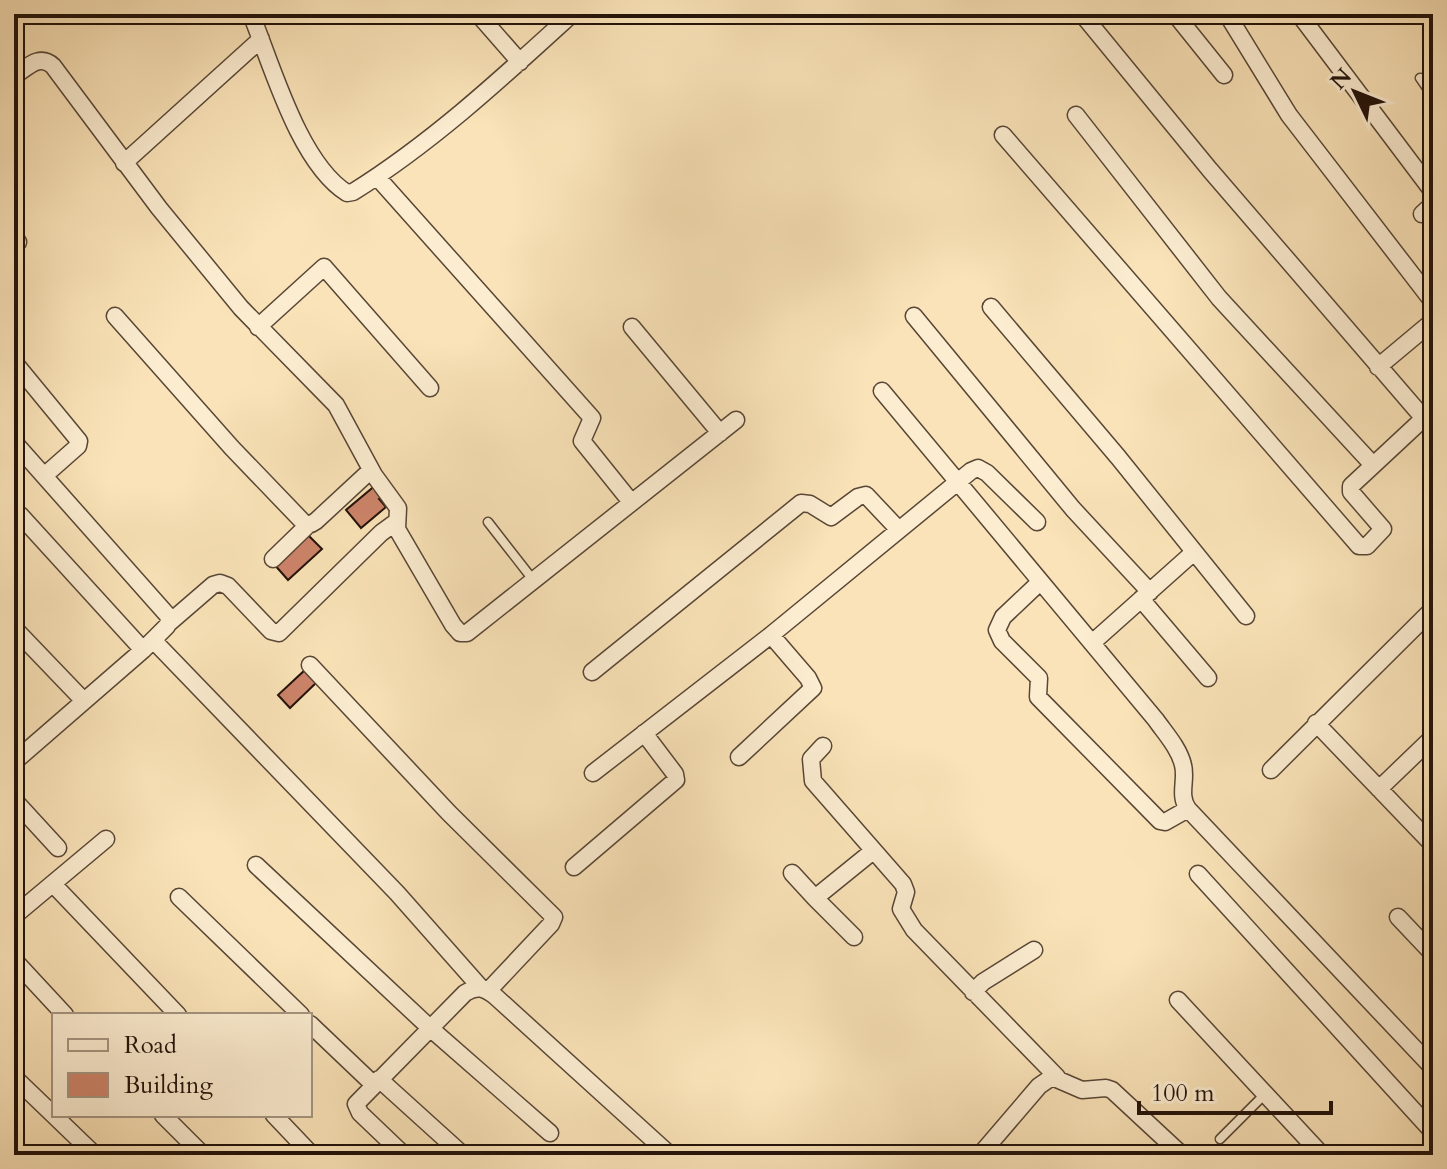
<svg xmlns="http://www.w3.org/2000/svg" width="1447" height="1169" font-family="Cardo,serif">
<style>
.building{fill:#cd846a;stroke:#22120a;stroke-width:2}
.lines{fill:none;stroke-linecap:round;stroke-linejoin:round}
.lane-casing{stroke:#584636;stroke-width:11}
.street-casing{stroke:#584636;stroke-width:19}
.lane{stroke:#fcedd1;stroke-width:8}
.street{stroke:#fcedd1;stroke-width:16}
</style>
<rect width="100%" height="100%" fill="#fae3b8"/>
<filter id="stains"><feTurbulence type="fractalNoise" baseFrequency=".0025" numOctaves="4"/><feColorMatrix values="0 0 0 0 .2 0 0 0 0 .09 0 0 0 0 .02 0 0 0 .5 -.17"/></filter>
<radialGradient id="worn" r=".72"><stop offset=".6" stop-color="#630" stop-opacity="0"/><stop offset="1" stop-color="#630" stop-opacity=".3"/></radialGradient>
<path class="building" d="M 377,484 L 385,495 L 379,499 L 386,507 L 361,528 L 346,510 Z
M 306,533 L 322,549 L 288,580 L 273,563 Z
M 306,669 L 318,681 L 290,708 L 278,695 Z"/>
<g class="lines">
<defs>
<path id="lane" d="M 1420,78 L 1433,97
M 488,522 L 534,581
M 1220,1139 L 1265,1094"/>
<path id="street" d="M 251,14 C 272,65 299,163 347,193 L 353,192 C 433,142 503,77 572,14
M 478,14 L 520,62
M 1082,14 L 1210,170 L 1433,429
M 1175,14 L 1224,75
M 1227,14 L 1289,115 L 1433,302
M 1299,14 L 1433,192
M 14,76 C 27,68 39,53 53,66 L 159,208 L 241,308 L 336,405 L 374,475 L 398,508 L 397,529 L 453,625 L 460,633 L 467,633 L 736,420
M 1076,115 L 1219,298 L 1373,465
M 1003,135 L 1359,546 L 1367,546 L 1383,529 L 1351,492 L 1351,486 L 1424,418
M 124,163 L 261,39
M 377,177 L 592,418 L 582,441 L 631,502
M 1422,214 L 1433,204
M 14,237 L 18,242
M 991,307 L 1118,457 L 1246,616
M 115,316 L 232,448 L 305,524 L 311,524 L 316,521 L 371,470
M 914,316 L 1073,509 L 1150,592
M 258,327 L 324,267 L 430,388
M 632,327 L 720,433
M 14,362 L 79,441 L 78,446 L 44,476
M 1378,367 L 1433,321
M 882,391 L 1156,720 C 1165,733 1179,748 1183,765 C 1187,780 1178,795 1188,809 L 1433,1068
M 14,442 L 170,618 L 167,626 L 143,650 L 14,762
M 20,515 L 143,650
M 273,559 L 308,525
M 1040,582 L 1003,617 L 997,630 L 1002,641 L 1039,678 L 1038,697 L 1160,821 L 1165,822 L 1188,809
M 1141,599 L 1208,678
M 169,623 L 213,585 L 220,583 L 228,586 L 271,631 L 279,633 L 381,533 L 396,522
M 14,628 L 84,701
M 153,640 L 397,893 L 481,988
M 1092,643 L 1194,552
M 310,665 L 449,813 L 554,917 L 551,924 L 488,991
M 592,672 L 801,503 L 810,504 L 831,517 L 858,497 L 866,495 L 899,530
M 1316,723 L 1433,845
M 823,746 L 811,759 L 813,781 L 903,884 L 906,892 L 901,909 L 914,930 L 1057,1077
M 739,757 L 813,688 L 808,678 L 771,635
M 1271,770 L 1433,609
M 593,773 L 771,635 L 971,471 L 978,468 L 987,473 L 1037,522
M 1379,789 L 1433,737
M 14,800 L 58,848
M 256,865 L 430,1028 L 550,1133
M 574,867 L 676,780 L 675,774 L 644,733
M 792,873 L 815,898
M 1198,874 L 1433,1132
M 53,884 L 178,1015
M 179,897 L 301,1015
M 14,916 L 106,839
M 1398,917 L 1433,954
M 854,937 L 815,898 L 873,851
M 14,960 L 65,1015
M 973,992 L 983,982 L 1034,950
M 1178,1000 L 1322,1155
M 310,1024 L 373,1084
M 14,1077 L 95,1155
M 379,1079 L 463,1155
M 163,1115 L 203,1155
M 274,1115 L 312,1155
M 404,1155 L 360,1113 L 356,1104 L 465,993 C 478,985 485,988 496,997 L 670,1155
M 980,1155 L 1039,1086 L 1052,1077 L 1082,1090 L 1106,1088 L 1112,1090 L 1182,1155"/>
</defs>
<use href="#lane" class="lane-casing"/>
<use href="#street" class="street-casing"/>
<use href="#lane" class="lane"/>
<use href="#street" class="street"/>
</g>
<rect width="1447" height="1169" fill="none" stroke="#fae3b8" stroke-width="48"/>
<rect x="16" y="16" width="1415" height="1137" fill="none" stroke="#22120a" stroke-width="4"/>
<rect x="24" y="24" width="1399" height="1121" fill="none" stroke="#22120a" stroke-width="2"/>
<rect x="52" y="1013" width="260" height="104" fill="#fcedd1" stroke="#a59581" stroke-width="2"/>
<rect x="68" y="1039" width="40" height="12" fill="#fcedd1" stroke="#a59581" stroke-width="2"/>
<text x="124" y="1053" font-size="24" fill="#22120a">Road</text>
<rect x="68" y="1073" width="40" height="24" fill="#cd846a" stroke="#a59581" stroke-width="2"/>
<text x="124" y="1093" font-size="24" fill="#22120a">Building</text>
<g transform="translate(1355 92) rotate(313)" stroke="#fcedd1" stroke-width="6" paint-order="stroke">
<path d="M0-6L14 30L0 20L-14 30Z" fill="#22120a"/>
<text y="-12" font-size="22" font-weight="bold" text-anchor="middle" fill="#22120a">N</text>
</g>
<path d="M1139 1101v12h192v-12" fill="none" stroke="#22120a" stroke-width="4"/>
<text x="1151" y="1101" font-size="24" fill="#22120a" stroke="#fcedd1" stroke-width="6" paint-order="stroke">100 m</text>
<rect width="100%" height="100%" filter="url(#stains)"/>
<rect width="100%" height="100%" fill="url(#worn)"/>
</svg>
